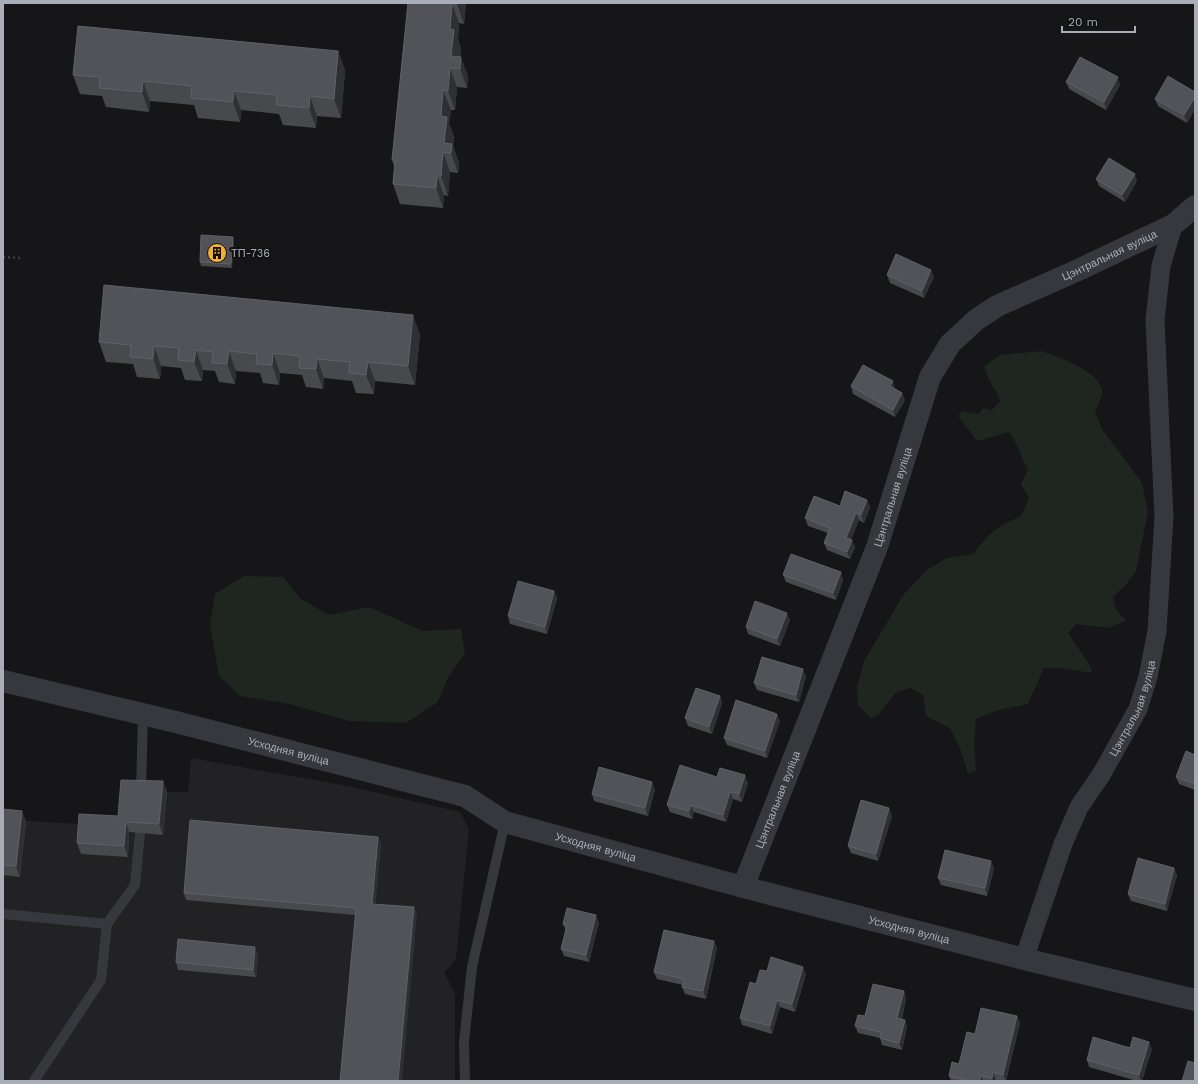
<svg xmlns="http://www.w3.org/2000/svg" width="1198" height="1084" font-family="'Work Sans',sans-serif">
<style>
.built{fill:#222225}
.green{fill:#1e261f}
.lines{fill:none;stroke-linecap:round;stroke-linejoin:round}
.path{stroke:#3d3f44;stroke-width:2.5;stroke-dasharray:2 3;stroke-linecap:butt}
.service{stroke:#37383d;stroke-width:10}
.minor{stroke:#37383d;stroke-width:19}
.tertiary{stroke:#37383d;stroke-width:22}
.wall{fill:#47494d}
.shaded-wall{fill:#2f3033}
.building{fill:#525359;stroke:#5f6168}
.labels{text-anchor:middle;stroke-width:4;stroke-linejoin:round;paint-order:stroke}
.poi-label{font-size:11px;fill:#a8adb8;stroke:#111113;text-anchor:start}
.street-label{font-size:11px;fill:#a8adb8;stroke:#111113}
</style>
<rect width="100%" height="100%" fill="#161618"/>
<path class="built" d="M 191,758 L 348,786 L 460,812 L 469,829 L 456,959 L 444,973 L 455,993 L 455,1081 L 3,1081 L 3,819 L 122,827 L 167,792 L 188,792 Z"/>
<path class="green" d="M 1042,351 C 1057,357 1106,373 1102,395 C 1101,400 1097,407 1095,412 L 1102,429 L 1142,483 L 1148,512 L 1136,571 L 1125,586 L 1113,596 L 1116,610 L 1126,620 L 1109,628 L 1076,624 L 1068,633 L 1091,667 L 1092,673 L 1061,668 L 1044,668 L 1028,704 L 998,710 L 976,719 L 974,741 L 976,771 L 968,774 L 961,751 L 950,728 L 926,716 L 923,695 L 911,688 L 896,692 L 878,715 L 871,718 L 858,705 L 857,688 L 864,661 L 904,594 L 927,570 L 947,558 L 973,554 C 989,532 997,527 1021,516 L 1029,498 L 1021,484 L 1028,469 C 1020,456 1018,444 1009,432 L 977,441 L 958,416 L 962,411 L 979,414 L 983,408 L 992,410 L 1000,401 C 996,388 987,380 984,366 L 1000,355 Z
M 244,576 L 283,577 L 301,599 L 329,615 L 369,607 L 423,631 L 461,629 L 465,653 L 447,679 L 438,702 L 406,723 L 349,721 L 289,704 L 240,696 L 219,676 L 210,625 L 215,594 Z"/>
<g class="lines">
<path class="path" d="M 3,257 L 21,258"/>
<path class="service" d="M 141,790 L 143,714
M 3,914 L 107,924 L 101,980 L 34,1081
M 107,924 L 135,885 L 140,834
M 465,1081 L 464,1042 L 472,967 L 505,822"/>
<path class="minor" id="s1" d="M 1024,959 L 1063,844 L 1079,807 L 1101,775 L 1138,709 L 1148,677 L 1157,631 L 1164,517 L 1155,320 L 1161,266 L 1173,225"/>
<g class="tertiary">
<path id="s2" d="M 3,681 L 176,722 L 465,796 L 505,822 L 743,887 L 1024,959 L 1195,1000"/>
<path id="s3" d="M 743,887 L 877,547 L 930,377 L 950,344 L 976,320 L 997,306 L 1076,271 L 1173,225 L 1195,206"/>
</g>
</g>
<path class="wall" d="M 408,3 L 466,3 L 464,24 L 459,23 L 458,39 L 461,49 L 460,57 L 468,76 L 467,88 L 457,87 L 455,110 L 451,110 L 449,123 L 454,137 L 453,146 L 459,163 L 458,173 L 450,172 L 448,196 L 444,195 L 443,208 L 400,204 L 393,184 L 395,169 L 392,160 Z
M 338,51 L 345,71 L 341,118 L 317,116 L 316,128 L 283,125 L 279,114 L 241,110 L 240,122 L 198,118 L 194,105 L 150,101 L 149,112 L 106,107 L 102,96 L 80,94 L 73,75 Z
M 1066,82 L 1120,85 L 1106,110 L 1069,89 Z
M 1195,92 L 1195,109 L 1187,123 L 1158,106 L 1155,99 Z
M 1096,179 L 1137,181 L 1125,202 L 1099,186 Z
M 234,241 L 232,268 L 201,266 L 200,262 Z
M 887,275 L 934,277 L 924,298 L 890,283 Z
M 420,334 L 415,385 L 375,381 L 374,394 L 356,393 L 352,381 L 324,378 L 323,389 L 306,387 L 302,375 L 280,373 L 279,385 L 263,383 L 260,373 L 236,371 L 235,384 L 219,382 L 215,371 L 203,370 L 202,381 L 185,380 L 181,368 L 161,366 L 160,379 L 137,377 L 133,364 L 106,362 L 99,342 Z
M 851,386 L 895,388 L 895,389 L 902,393 L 905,400 L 895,417 L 853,394 Z
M 867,500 L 870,507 L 864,523 L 859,520 L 851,539 L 855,547 L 850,559 L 827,550 L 824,543 L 828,533 L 808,526 L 805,518 L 840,506 Z
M 841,572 L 843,580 L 836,600 L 786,582 L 783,575 Z
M 554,591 L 557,598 L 547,634 L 510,624 L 508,616 Z
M 790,620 L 780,646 L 748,634 L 746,627 Z
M 806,676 L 799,702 L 757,690 L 754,683 Z
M 720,696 L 722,703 L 712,734 L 688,726 L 685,718 Z
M 780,721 L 767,758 L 727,745 L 724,738 Z
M 1195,755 L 1195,790 L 1179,784 L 1176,777 Z
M 717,777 L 748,783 L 742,802 L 733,799 L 726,822 L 694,812 L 692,819 L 670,812 L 667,805 Z
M 163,781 L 167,792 L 163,835 L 129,832 L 128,857 L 81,854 L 77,843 L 118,816 Z
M 655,789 L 648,816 L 594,801 L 592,794 Z
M 3,809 L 22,811 L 26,822 L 20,877 L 3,875 Z
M 892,816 L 878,861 L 851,853 L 848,846 Z
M 378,837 L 381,844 L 375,904 L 417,915 L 355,915 L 186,900 L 184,893 Z
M 994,868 L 987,896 L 941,885 L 938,878 Z
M 1174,868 L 1177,875 L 1167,911 L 1131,901 L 1128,894 Z
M 599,922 L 589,962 L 564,956 L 561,949 L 566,931 L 563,924 Z
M 717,948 L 706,999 L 685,994 L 682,987 L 683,985 L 657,979 L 654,972 Z
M 258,954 L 256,977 L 178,970 L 176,962 Z
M 767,971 L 806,974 L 795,1012 L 780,1007 L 772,1034 L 742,1025 L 740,1018 L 756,984 Z
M 904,991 L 906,999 L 902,1019 L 905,1020 L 907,1027 L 902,1050 L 882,1045 L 880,1038 L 858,1033 L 855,1026 L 865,1016 Z
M 1017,1016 L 1020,1023 L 1006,1081 L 1002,1081 L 996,1080 L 996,1081 L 951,1081 L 949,1076 L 959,1064 L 975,1034 Z
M 1152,1049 L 1142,1081 L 1137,1081 L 1089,1067 L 1087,1060 Z"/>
<path class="shaded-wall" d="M 457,3 L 466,3 L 464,24 L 457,4 Z
M 452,4 L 459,23 L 458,39 L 461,49 L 459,69 L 451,56 L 450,29 Z
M 338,51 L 345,71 L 341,118 L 334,99 Z
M 461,57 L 468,76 L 467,88 L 460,69 Z
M 450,68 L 457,87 L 455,110 L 448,91 Z
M 1118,77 L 1120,85 L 1106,110 L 1104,102 Z
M 143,81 L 150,101 L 149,112 L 142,92 Z
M 443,90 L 451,110 L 449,123 L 454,137 L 453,146 L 459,163 L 458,173 L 451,153 L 444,143 L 441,116 Z
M 234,91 L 241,110 L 240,122 L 233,102 Z
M 310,96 L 317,116 L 316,128 L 309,108 Z
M 1195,97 L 1195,109 L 1187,123 L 1184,115 Z
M 443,152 L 450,172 L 448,196 L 441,176 Z
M 1135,174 L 1137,181 L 1125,202 L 1122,195 Z
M 437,176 L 444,195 L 443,208 L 436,188 Z
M 233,237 L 234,241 L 232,268 L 231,264 Z
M 931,270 L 934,277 L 924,298 L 922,291 Z
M 413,315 L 420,334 L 415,385 L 408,366 Z
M 154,346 L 161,366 L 160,379 L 153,359 Z
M 196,350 L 203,370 L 202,381 L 194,362 Z
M 229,351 L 236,371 L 235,384 L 227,364 Z
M 273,353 L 280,373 L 279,385 L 272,365 Z
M 317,359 L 324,378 L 323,389 L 316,369 Z
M 368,362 L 375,381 L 374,394 L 366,375 Z
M 893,381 L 895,388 L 893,393 L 890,386 Z
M 902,393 L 905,400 L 895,417 L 893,410 Z
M 867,500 L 870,507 L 864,523 L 861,515 Z
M 856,513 L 859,520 L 849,545 L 846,538 Z
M 852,540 L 855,547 L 850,559 L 847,552 Z
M 841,572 L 843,580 L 836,600 L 833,593 Z
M 554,591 L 557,598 L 547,634 L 545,627 Z
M 787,613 L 790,620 L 780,646 L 777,639 Z
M 803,669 L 806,676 L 799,702 L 796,695 Z
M 720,696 L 722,703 L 712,734 L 709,727 Z
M 777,714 L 780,721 L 767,758 L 765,751 Z
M 745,775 L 748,783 L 742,802 L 739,794 Z
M 163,781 L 167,792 L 163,835 L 159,824 Z
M 652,782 L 655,789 L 648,816 L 645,808 Z
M 730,792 L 733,799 L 726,822 L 723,815 Z
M 691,805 L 694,812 L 692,819 L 689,811 Z
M 889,808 L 892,816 L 878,861 L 876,854 Z
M 22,811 L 26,822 L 20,877 L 16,866 Z
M 126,822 L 129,832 L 128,857 L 124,846 Z
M 378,837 L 381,844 L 375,911 L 372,904 Z
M 991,861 L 994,868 L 987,896 L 985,888 Z
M 1174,868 L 1177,875 L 1167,911 L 1165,904 Z
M 414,907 L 417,915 L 402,1081 L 398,1081 Z
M 596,915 L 599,922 L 589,962 L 586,955 Z
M 714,941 L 717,948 L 706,999 L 703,991 Z
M 255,947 L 258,954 L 256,977 L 253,970 Z
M 803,967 L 806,974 L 795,1012 L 792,1004 Z
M 904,991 L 906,999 L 900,1025 L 897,1018 Z
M 777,1000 L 780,1007 L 772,1034 L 770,1026 Z
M 1017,1016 L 1020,1023 L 1006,1081 L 1003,1075 Z
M 905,1020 L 907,1027 L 902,1050 L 899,1043 Z
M 1149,1042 L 1152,1049 L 1142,1081 L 1141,1081 L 1139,1075 Z
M 993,1072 L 996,1080 L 996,1081 L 993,1081 L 992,1078 Z
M 981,1076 L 983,1081 L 979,1081 Z"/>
<path class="building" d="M 408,3 L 457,3 L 457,4 L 452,4 L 450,29 L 454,30 L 451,56 L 461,57 L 460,69 L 450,68 L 448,91 L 443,90 L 441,116 L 447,117 L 444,143 L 452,144 L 451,153 L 443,152 L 441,176 L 437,176 L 436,188 L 393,184 L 395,160 L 392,160 Z
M 78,26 L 338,51 L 334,99 L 310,96 L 309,108 L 276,105 L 277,95 L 234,91 L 233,102 L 191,98 L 192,86 L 143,81 L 142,92 L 99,88 L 100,77 L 73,75 Z
M 1080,57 L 1118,77 L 1104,102 L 1066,82 Z
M 1168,76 L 1195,92 L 1195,97 L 1184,115 L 1155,99 Z
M 1109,158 L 1135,174 L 1122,195 L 1096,179 Z
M 201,235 L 233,237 L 231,264 L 200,262 Z
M 896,254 L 931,270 L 922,291 L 887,275 Z
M 104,285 L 413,315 L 408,366 L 368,362 L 366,375 L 349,373 L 350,362 L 317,359 L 316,369 L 299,368 L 300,356 L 273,353 L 272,365 L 256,364 L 257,354 L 229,351 L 227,364 L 212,363 L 213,352 L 196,350 L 194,362 L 178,360 L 179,348 L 154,346 L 153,359 L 130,357 L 131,345 L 99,342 Z
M 863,365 L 893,381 L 890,386 L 902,393 L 893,410 L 851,386 Z
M 845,491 L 867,500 L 861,515 L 856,513 L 846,538 L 852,540 L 847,552 L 824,543 L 830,528 L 805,518 L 814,496 L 840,506 Z
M 791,554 L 841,572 L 833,593 L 783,575 Z
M 518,581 L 554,591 L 545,627 L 508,616 Z
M 755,601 L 787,613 L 777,639 L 746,627 Z
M 762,657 L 803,669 L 796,695 L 754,683 Z
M 696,688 L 720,696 L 709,727 L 685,718 Z
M 736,700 L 777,714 L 765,751 L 724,738 Z
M 1186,751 L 1195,755 L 1195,784 L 1176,777 Z
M 680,765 L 717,777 L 720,768 L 745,775 L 739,794 L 730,792 L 723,815 L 691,805 L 689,811 L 667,805 Z
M 599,767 L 652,782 L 645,808 L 592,794 Z
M 121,780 L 163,781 L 159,824 L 126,822 L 124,846 L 77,843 L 79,814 L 118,816 Z
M 861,800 L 889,808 L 876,854 L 848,846 Z
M 3,809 L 22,811 L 16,866 L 3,865 Z
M 190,820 L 378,837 L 372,904 L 414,907 L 398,1081 L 340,1081 L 356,908 L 184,893 Z
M 945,850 L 991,861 L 985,888 L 938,878 Z
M 1138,858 L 1174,868 L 1165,904 L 1128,894 Z
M 567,908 L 596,915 L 586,955 L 561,949 L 567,925 L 563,924 Z
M 664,930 L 714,941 L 703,991 L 682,987 L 684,979 L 654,972 Z
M 178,939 L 255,947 L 253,970 L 176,962 Z
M 771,957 L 803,967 L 792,1004 L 777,1000 L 770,1026 L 740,1018 L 750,982 L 756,984 L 760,970 L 767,971 Z
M 873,984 L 904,991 L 897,1018 L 905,1020 L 899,1043 L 880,1038 L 881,1032 L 855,1026 L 858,1015 L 865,1016 Z
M 981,1008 L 1017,1016 L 1003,1075 L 993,1072 L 992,1078 L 981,1076 L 979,1081 L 969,1081 L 949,1076 L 952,1062 L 959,1064 L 967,1032 L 975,1034 Z
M 1093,1037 L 1130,1048 L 1133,1037 L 1149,1042 L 1139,1075 L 1087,1060 Z
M 1188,1061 L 1195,1063 L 1195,1081 L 1182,1081 Z"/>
<defs>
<symbol id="building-disc" viewBox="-11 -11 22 22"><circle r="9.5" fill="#f2b134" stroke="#111113"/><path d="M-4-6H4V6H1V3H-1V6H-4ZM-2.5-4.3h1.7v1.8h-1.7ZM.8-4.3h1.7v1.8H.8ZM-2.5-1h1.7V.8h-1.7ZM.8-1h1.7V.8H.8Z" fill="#111"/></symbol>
</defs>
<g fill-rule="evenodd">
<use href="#building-disc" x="206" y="242" width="22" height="22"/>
</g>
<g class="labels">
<g class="poi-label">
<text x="231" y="257">ТП-736</text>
</g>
<g class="street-label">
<text dy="4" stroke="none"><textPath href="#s3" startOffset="766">Цэнтральная вуліца</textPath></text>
<text dy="4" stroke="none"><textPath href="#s3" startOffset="418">Цэнтральная вуліца</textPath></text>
<text dy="4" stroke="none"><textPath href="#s1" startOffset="275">Цэнтральная вуліца</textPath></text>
<text dy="4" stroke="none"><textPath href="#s2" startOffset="294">Усходняя вуліца</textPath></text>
<text dy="4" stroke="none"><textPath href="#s3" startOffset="94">Цэнтральная вуліца</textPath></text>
<text dy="4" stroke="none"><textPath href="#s2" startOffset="618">Усходняя вуліца</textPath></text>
<text dy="4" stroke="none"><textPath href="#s2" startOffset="942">Усходняя вуліца</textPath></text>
</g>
</g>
<rect width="1198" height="1084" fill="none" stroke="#a8adb8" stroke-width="8"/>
<path d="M1062 26v6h73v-6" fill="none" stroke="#a8adb8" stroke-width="2"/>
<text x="1068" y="26" font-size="12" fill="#a8adb8" stroke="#111113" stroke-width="3" paint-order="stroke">20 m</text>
</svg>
